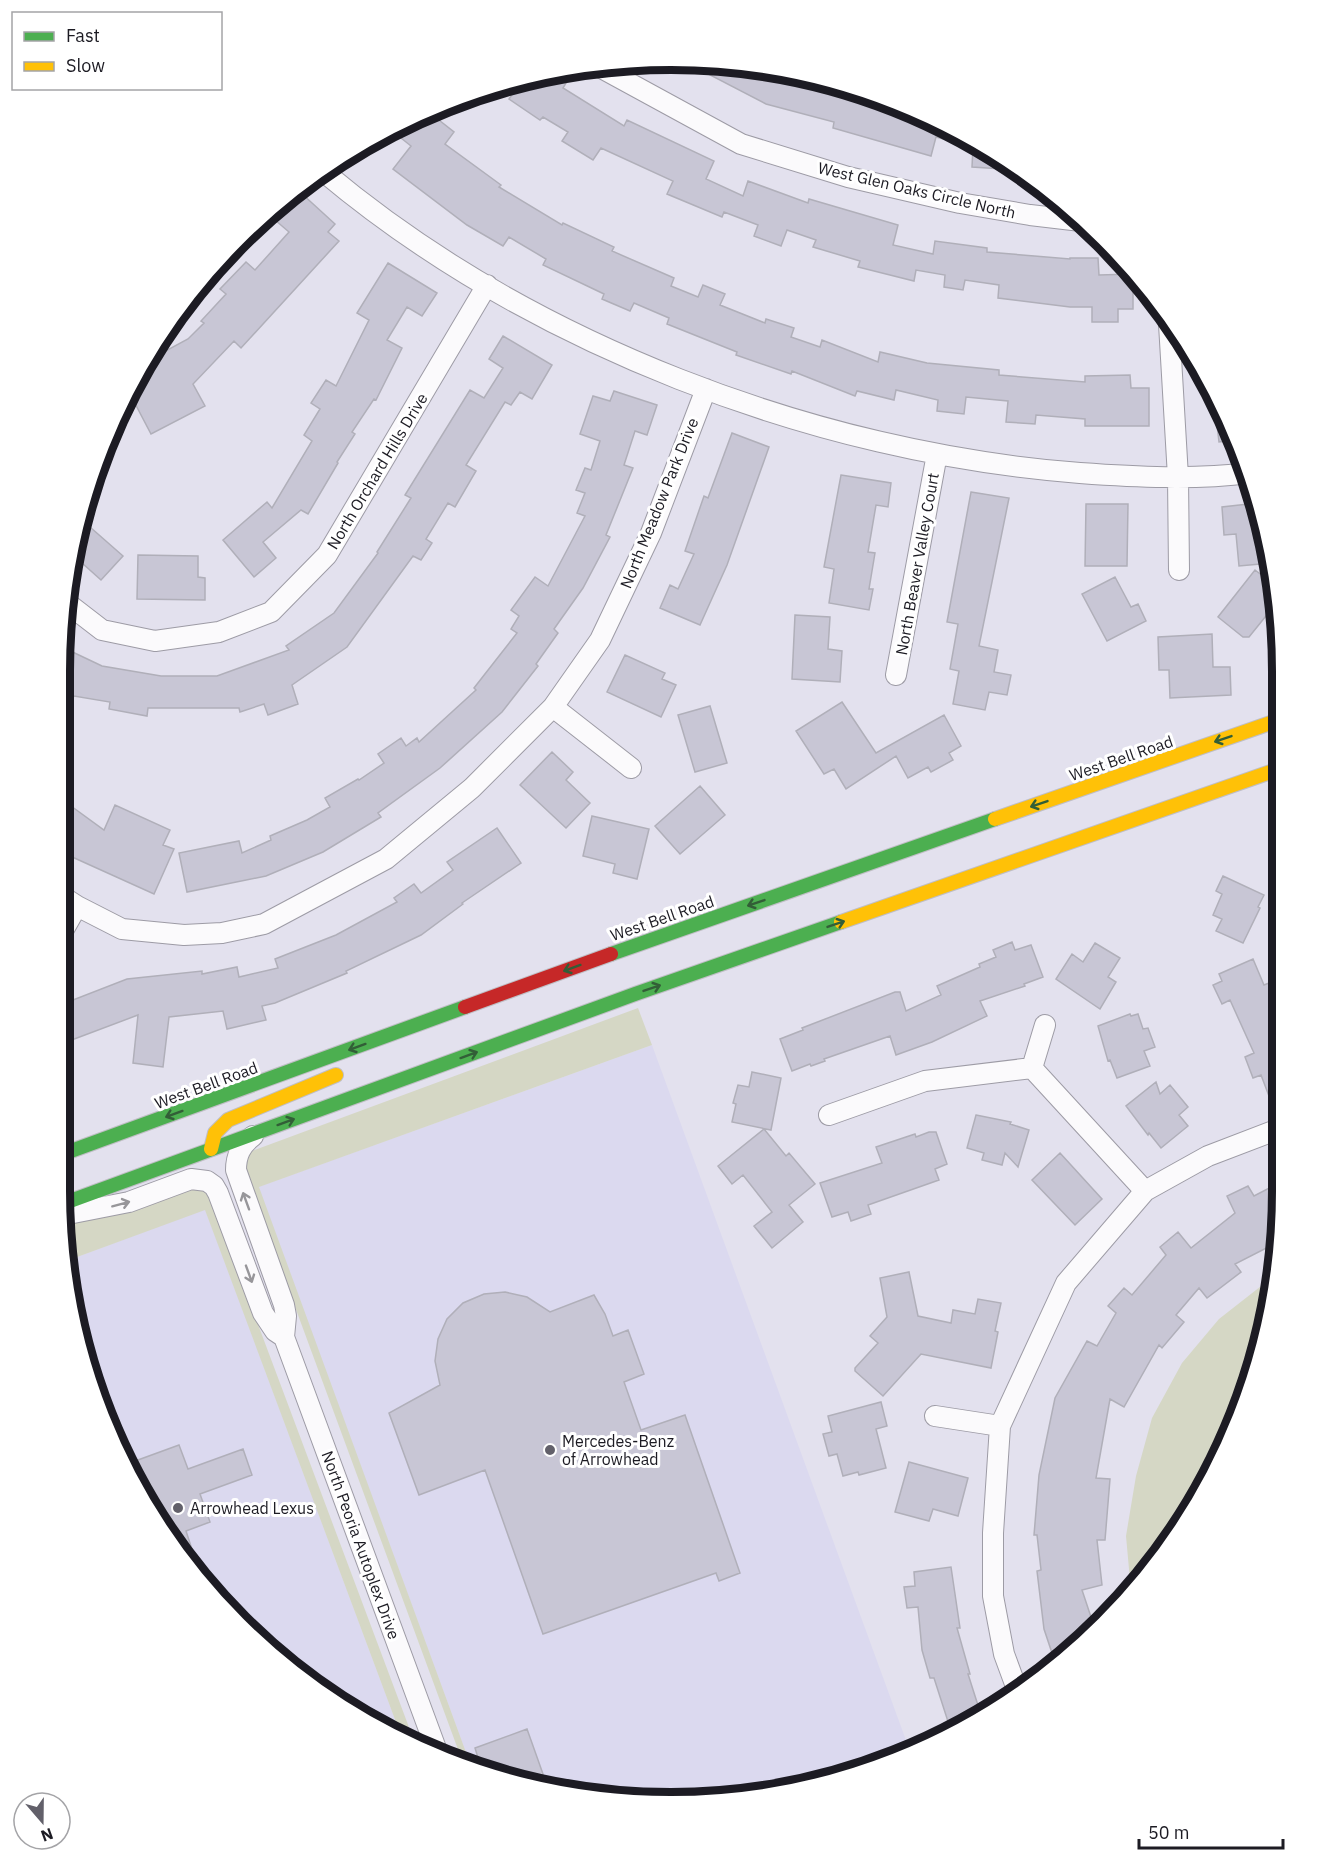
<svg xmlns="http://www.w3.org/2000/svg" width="1343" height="1863" font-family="'IBM Plex Sans',sans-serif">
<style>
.built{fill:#dbd9ef}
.green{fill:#d5d7c5}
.building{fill:#c8c6d5;stroke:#b0afb9;stroke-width:1.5}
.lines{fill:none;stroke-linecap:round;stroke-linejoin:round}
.street-casing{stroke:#9d9ba5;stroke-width:22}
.fast-casing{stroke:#bfbec4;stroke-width:16}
.slow-casing{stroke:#bfbec4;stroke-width:16}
.jam-casing{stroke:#bfbec4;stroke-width:16}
.street{stroke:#fbfafc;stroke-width:20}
.fast{stroke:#4caf50;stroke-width:14}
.slow{stroke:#ffc107;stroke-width:14}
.jam{stroke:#c62828;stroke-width:14}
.oneway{stroke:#325e37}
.oneway2{stroke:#97969a}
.poi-dot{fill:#62606a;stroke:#fff;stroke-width:2}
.labels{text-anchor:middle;stroke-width:6;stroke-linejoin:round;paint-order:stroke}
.street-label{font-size:16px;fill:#1c1b23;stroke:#fff}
.poi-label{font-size:16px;fill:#1c1b23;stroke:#fff;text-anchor:start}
.rim{fill:none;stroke:#1c1b23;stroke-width:8}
</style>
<rect width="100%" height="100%" fill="#e3e1ee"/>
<path class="built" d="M 652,1045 L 911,1754 L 751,1798 L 591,1798 L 513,1782 L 471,1766 L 258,1187 Z
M 205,1209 L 403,1741 L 268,1651 L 163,1531 L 107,1426 L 81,1350 L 69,1260 Z"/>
<path class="green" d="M 638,1008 L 652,1045 L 259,1187 L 471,1766 L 463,1763 L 245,1171 L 246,1159 L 252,1151 Z
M 193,1186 L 206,1190 L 211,1199 L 416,1746 L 403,1741 L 205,1210 L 69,1260 L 64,1223 Z
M 1274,1276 L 1262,1349 L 1220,1462 L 1156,1564 L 1131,1591 L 1126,1536 L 1136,1476 L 1152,1418 L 1182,1363 L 1219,1319 Z"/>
<path class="building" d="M 712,61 L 830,81 L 942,123 L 1018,170 L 972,167 L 973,147 L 936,137 L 931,156 L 833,128 L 834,122 L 766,104 L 685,62 Z
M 554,74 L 566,83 L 563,88 L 624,126 L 627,120 L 714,161 L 706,179 L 743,196 L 748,181 L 808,203 L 809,199 L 898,225 L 893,245 L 933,254 L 935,241 L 987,248 L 987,252 L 1070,259 L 1070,258 L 1098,258 L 1099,275 L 1133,274 L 1133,309 L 1118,309 L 1118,322 L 1092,322 L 1092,307 L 1070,307 L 998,298 L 999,285 L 965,280 L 963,290 L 944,287 L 945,275 L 916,270 L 914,281 L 858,267 L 860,261 L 813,247 L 816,240 L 787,230 L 781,246 L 754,236 L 758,225 L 724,212 L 722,217 L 667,194 L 673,181 L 601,148 L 593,160 L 562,141 L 568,132 L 543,117 L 540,120 L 509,99 L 514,92 L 505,85 Z
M 430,113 L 454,132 L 445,144 L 501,185 L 499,187 L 562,225 L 563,223 L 614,247 L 612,251 L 674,278 L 671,286 L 698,297 L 703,285 L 725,294 L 720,305 L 765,323 L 766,319 L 794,328 L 791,337 L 820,347 L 822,340 L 878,362 L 880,352 L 927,363 L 999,370 L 999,375 L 1085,382 L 1085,376 L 1130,375 L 1131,388 L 1149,388 L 1149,426 L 1085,426 L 1085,419 L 1036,415 L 1035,424 L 1006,422 L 1008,401 L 966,397 L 964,414 L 937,411 L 938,400 L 896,390 L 894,400 L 857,391 L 855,396 L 792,371 L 791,374 L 736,355 L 737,352 L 667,324 L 669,318 L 634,303 L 630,311 L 602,299 L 604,294 L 543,265 L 546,259 L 509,237 L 503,246 L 467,225 L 393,169 L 411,146 L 391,130 Z
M 300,192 L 335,224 L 328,232 L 339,241 L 241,348 L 234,341 L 193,384 L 205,406 L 151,434 L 129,392 L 142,365 L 145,362 L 188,339 L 204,323 L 201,321 L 226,294 L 220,289 L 246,262 L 255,270 L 289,232 L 275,220 Z
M 388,263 L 437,293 L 422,316 L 407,307 L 387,340 L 402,348 L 376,400 L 374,399 L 352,432 L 355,434 L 337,462 L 338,463 L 308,514 L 301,510 L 263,542 L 276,558 L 254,577 L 223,540 L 267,502 L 272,508 L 312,441 L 304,435 L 320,409 L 311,403 L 326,380 L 336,386 L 369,320 L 357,313 Z
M 503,336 L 552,365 L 532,399 L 520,392 L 511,405 L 505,402 L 466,465 L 476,471 L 455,507 L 448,503 L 426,539 L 432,543 L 421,560 L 413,556 L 347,647 L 292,685 L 298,704 L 268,715 L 264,704 L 240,712 L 239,708 L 148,708 L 147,716 L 109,709 L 110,702 L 74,696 L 72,699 L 60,693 L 62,647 L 102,666 L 161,676 L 217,676 L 289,650 L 286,646 L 334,613 L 378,553 L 377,552 L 411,498 L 405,495 L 470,390 L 484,398 L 503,368 L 489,359 Z
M 614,391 L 657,405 L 647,435 L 635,431 L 624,465 L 633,468 L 606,535 L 610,537 L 583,588 L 554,629 L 558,633 L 536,664 L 538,666 L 502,712 L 440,768 L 378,813 L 381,817 L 323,852 L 266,876 L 187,892 L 179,853 L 239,841 L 242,853 L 271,840 L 270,836 L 307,820 L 330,807 L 325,798 L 358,779 L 359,780 L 384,763 L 378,754 L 401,738 L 406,746 L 417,738 L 419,742 L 476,690 L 474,688 L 517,633 L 511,629 L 519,616 L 511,610 L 535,577 L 548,586 L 585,516 L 577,513 L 585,493 L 576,490 L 585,468 L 591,470 L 600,441 L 580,434 L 593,396 L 610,401 Z
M 1218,398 L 1220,401 L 1236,440 L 1219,442 L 1214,399 Z
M 732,433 L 769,447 L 727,565 L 700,625 L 660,608 L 670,585 L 678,589 L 694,554 L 685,551 L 704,496 L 708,498 Z
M 841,475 L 891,483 L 888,507 L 876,505 L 868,552 L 875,553 L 869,589 L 873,589 L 869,610 L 829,603 L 834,569 L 824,567 Z
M 971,492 L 1009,498 L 979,646 L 998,650 L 994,672 L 1011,675 L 1007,695 L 989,692 L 985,710 L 953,704 L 959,671 L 950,669 L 958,624 L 947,622 Z
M 1257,503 L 1271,563 L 1239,566 L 1236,534 L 1224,535 L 1222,507 Z
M 1086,504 L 1128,504 L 1127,566 L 1085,566 Z
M 82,520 L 123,556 L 101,580 L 72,554 Z
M 138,555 L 198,556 L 198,577 L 205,578 L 205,600 L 137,599 Z
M 1255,570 L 1276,586 L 1270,594 L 1278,601 L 1249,637 L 1243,637 L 1218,617 Z
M 1115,577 L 1131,607 L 1138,604 L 1146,621 L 1107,641 L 1082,594 Z
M 795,615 L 830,617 L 828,649 L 842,651 L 840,682 L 792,679 Z
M 1212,634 L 1213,667 L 1230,667 L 1231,695 L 1170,698 L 1169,670 L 1159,670 L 1158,637 Z
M 625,655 L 665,673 L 662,679 L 676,685 L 661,717 L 607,692 Z
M 842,702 L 876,753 L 944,715 L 961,746 L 949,753 L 953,760 L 931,772 L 928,767 L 908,778 L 896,756 L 846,789 L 834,769 L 824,774 L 796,731 Z
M 710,706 L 727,763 L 695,772 L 678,715 Z
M 552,752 L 573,772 L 566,780 L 590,803 L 566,828 L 520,785 Z
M 700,786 L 725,815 L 680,854 L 655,826 Z
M 60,798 L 104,830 L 115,805 L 170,830 L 163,845 L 174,849 L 154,894 L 70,856 L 60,849 Z
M 592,816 L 649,829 L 637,879 L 613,873 L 615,864 L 583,856 Z
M 497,828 L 521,863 L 462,903 L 463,904 L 421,935 L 346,971 L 347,973 L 275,1003 L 262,1006 L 266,1020 L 227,1029 L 223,1011 L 169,1017 L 163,1067 L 133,1063 L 138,1015 L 69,1041 L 60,1017 L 60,1005 L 127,979 L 202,971 L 202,974 L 237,967 L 239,977 L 278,968 L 275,959 L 336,935 L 397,902 L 394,898 L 414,884 L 421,893 L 453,870 L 447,862 Z
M 1223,876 L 1264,895 L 1258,907 L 1260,908 L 1243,943 L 1216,931 L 1222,919 L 1213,915 L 1222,894 L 1216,891 Z
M 1012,942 L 1015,950 L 1031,945 L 1043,977 L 1024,984 L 1025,986 L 980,1001 L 987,1016 L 932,1042 L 896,1055 L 890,1036 L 824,1059 L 825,1061 L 811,1066 L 810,1064 L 792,1071 L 780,1039 L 803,1030 L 802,1028 L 895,992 L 900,992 L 906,1011 L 941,995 L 937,986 L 980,967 L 979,964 L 996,957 L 993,950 Z
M 1095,943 L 1120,958 L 1108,977 L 1116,982 L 1100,1009 L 1056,979 L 1072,954 L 1083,962 Z
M 1253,959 L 1264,985 L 1269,983 L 1280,1009 L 1281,1092 L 1269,1096 L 1261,1075 L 1253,1078 L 1245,1057 L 1254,1053 L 1230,1000 L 1222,1004 L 1213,985 L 1222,981 L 1219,974 Z
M 1130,1014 L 1131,1016 L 1138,1014 L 1143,1029 L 1148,1028 L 1155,1047 L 1144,1051 L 1150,1066 L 1117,1078 L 1110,1060 L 1108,1061 L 1098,1026 Z
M 752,1072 L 781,1078 L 771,1130 L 732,1122 L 736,1104 L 733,1103 L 738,1085 L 749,1087 Z
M 1156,1082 L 1160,1094 L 1170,1085 L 1188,1107 L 1179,1115 L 1188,1126 L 1161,1148 L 1149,1133 L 1148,1135 L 1126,1106 Z
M 976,1115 L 1011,1122 L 1010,1124 L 1029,1130 L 1018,1167 L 1005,1153 L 1002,1165 L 982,1160 L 984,1153 L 967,1148 Z
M 764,1129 L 786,1156 L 789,1153 L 815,1184 L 789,1205 L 803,1222 L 772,1248 L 754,1226 L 772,1212 L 743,1175 L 732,1184 L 718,1166 Z
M 929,1132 L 936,1132 L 947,1164 L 935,1169 L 939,1180 L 868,1205 L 871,1214 L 851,1221 L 848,1212 L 832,1217 L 820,1183 L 882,1163 L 876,1147 L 915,1134 L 916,1137 Z
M 1060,1153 L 1102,1199 L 1075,1225 L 1032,1180 Z
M 1281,1182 L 1280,1241 L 1235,1264 L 1241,1272 L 1207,1298 L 1199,1288 L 1176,1315 L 1184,1322 L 1162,1348 L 1159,1345 L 1124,1407 L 1110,1399 L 1096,1478 L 1110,1479 L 1105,1540 L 1097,1540 L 1102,1585 L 1082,1590 L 1095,1629 L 1074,1651 L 1056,1665 L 1044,1629 L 1037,1571 L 1041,1570 L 1037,1535 L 1034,1535 L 1039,1475 L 1055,1398 L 1087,1341 L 1097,1346 L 1116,1313 L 1108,1306 L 1124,1288 L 1132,1295 L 1166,1255 L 1160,1247 L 1178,1232 L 1191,1248 L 1235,1213 L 1227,1196 L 1248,1186 L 1254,1196 Z
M 909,1272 L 918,1316 L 951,1323 L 953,1310 L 975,1314 L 978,1299 L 1001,1303 L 995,1331 L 998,1332 L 991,1368 L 921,1354 L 883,1396 L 855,1371 L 855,1368 L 878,1343 L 870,1336 L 887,1317 L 880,1278 Z
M 505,1292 L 527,1297 L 550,1312 L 594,1295 L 605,1314 L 613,1336 L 628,1330 L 644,1374 L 624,1382 L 641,1430 L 685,1415 L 740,1573 L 719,1581 L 716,1573 L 543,1634 L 485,1470 L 419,1495 L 389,1413 L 440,1385 L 435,1361 L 438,1339 L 447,1319 L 463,1303 L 484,1294 Z
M 881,1402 L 887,1426 L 876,1429 L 886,1468 L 859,1475 L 858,1472 L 843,1476 L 837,1454 L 829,1456 L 823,1434 L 832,1432 L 828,1416 Z
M 179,1445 L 188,1469 L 243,1449 L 252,1475 L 200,1494 L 210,1522 L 186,1531 L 200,1574 L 163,1531 L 127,1464 Z
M 909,1462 L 968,1478 L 958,1516 L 933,1509 L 929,1521 L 895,1512 Z
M 951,1567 L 960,1628 L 957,1628 L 970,1674 L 968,1674 L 982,1718 L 952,1734 L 934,1678 L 930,1678 L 922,1650 L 918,1607 L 907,1608 L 904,1587 L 915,1586 L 914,1572 Z
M 527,1729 L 543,1774 L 517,1783 L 482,1771 L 475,1748 Z"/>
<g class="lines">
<defs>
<path id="street" d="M 596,65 L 741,144 L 848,177 L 960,203 L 1030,215 L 1081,221
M 324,172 C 528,343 815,453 1080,473 C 1136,477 1194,480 1250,473
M 1169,324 L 1178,477 L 1179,570
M 67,603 L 102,630 L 155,641 L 219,632 L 271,612 L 327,555 L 487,285
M 896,675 L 937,454
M 553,707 L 631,768
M 60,895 L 77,906 L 122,929 L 184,935 L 222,933 L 264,924 L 386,859 L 472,788 L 553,707 L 600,640 L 651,533 L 706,389
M 60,936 L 77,906
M 1032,1068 L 1045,1025
M 829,1115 L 925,1081 L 1032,1068 L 1145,1191
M 253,1136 C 241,1145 236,1155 236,1170 L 284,1305 L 286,1316 L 284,1337 L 438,1754
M 63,1215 L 129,1202 L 191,1179 L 207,1181 L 214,1186 L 218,1193 L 263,1313 L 275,1331 L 284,1337
M 935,1416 L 1000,1426
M 1018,1692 L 1004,1654 L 993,1596 L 993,1533 L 1000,1426 L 1066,1283 L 1145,1191 L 1208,1156 L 1281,1128"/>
<path id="fast" d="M 611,954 L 995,819
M 60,1155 L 465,1007
M 62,1204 L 635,994 L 841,922"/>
<path id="slow" d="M 995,819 L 1279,720
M 841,922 L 1279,769
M 211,1149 L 215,1133 L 228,1120 L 336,1075"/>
<path id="jam" d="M 465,1007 L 611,954"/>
</defs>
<use href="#street" class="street-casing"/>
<use href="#fast" class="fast-casing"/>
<use href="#slow" class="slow-casing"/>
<use href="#jam" class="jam-casing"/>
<use href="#street" class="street"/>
<use href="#fast" class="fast"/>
<use href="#slow" class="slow"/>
<use href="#jam" class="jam"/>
</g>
<defs><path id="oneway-shaft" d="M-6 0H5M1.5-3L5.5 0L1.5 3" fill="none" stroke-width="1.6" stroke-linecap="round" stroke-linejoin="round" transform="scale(1.5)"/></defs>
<g class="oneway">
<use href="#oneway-shaft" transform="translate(1223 739) rotate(161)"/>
<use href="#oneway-shaft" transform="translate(1039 804) rotate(161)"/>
<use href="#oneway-shaft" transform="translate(756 903) rotate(161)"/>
<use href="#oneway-shaft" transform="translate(836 924) rotate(-19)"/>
<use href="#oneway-shaft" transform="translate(572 968) rotate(160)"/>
<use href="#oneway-shaft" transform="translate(652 988) rotate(-19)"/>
<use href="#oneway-shaft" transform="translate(357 1047) rotate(160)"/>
<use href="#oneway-shaft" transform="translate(469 1055) rotate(-20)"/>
<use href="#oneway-shaft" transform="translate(174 1114) rotate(160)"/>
<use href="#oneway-shaft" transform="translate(286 1122) rotate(-20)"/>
</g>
<g class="oneway2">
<use href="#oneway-shaft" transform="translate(246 1201) rotate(-110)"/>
<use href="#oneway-shaft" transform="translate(121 1204) rotate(-15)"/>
<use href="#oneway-shaft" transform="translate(249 1274) rotate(70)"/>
</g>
<g class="poi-dot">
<circle cx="550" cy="1450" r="6"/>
<circle cx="178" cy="1508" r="6"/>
</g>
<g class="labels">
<g class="street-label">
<text transform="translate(917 190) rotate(13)" y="6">West Glen Oaks Circle North</text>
<text transform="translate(377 471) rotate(-59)" y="6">North Orchard Hills Drive</text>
<text transform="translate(659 503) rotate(-68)" y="6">North Meadow Park Drive</text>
<text transform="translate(917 564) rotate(-80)" y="6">North Beaver Valley Court</text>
<text transform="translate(1121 758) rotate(-19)" y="6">West Bell Road</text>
<text transform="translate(662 918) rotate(-19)" y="6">West Bell Road</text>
<text transform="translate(206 1085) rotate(-20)" y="6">West Bell Road</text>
<text transform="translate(361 1545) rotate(70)" y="6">North Peoria Autoplex Drive</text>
</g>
<g class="poi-label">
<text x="562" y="1447">Mercedes-Benz<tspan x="562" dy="18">of Arrowhead</tspan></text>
<text x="190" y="1514">Arrowhead Lexus</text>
</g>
</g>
<path d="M0 0H1343V1863H0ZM671 70H671A601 601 0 0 1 1272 671V1191A601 601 0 0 1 671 1792H671A601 601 0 0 1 70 1191V671A601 601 0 0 1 671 70Z" fill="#fff" fill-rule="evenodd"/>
<path class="rim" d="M671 70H671A601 601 0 0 1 1272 671V1191A601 601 0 0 1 671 1792H671A601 601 0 0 1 70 1191V671A601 601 0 0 1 671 70Z"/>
<rect x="12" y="12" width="210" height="78" fill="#ffffff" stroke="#a4a4a7" stroke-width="1.5"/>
<rect x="24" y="32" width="30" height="9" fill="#4caf50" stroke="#a4a4a7" stroke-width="1.5"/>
<text x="66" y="42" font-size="18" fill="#1c1b23">Fast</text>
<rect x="24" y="62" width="30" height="9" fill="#ffc107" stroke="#a4a4a7" stroke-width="1.5"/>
<text x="66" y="72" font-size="18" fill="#1c1b23">Slow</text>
<g transform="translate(42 1821) rotate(160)"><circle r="28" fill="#ffffff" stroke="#a4a4a7" stroke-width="1.5"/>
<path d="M0-4.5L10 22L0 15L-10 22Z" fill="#62606a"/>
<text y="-9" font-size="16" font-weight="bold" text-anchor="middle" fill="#1c1b23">N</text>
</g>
<path d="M1139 1839v9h144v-9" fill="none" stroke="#1c1b23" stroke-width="3"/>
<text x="1148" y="1839" font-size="18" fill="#1c1b23" stroke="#ffffff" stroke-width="4.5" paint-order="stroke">50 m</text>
</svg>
